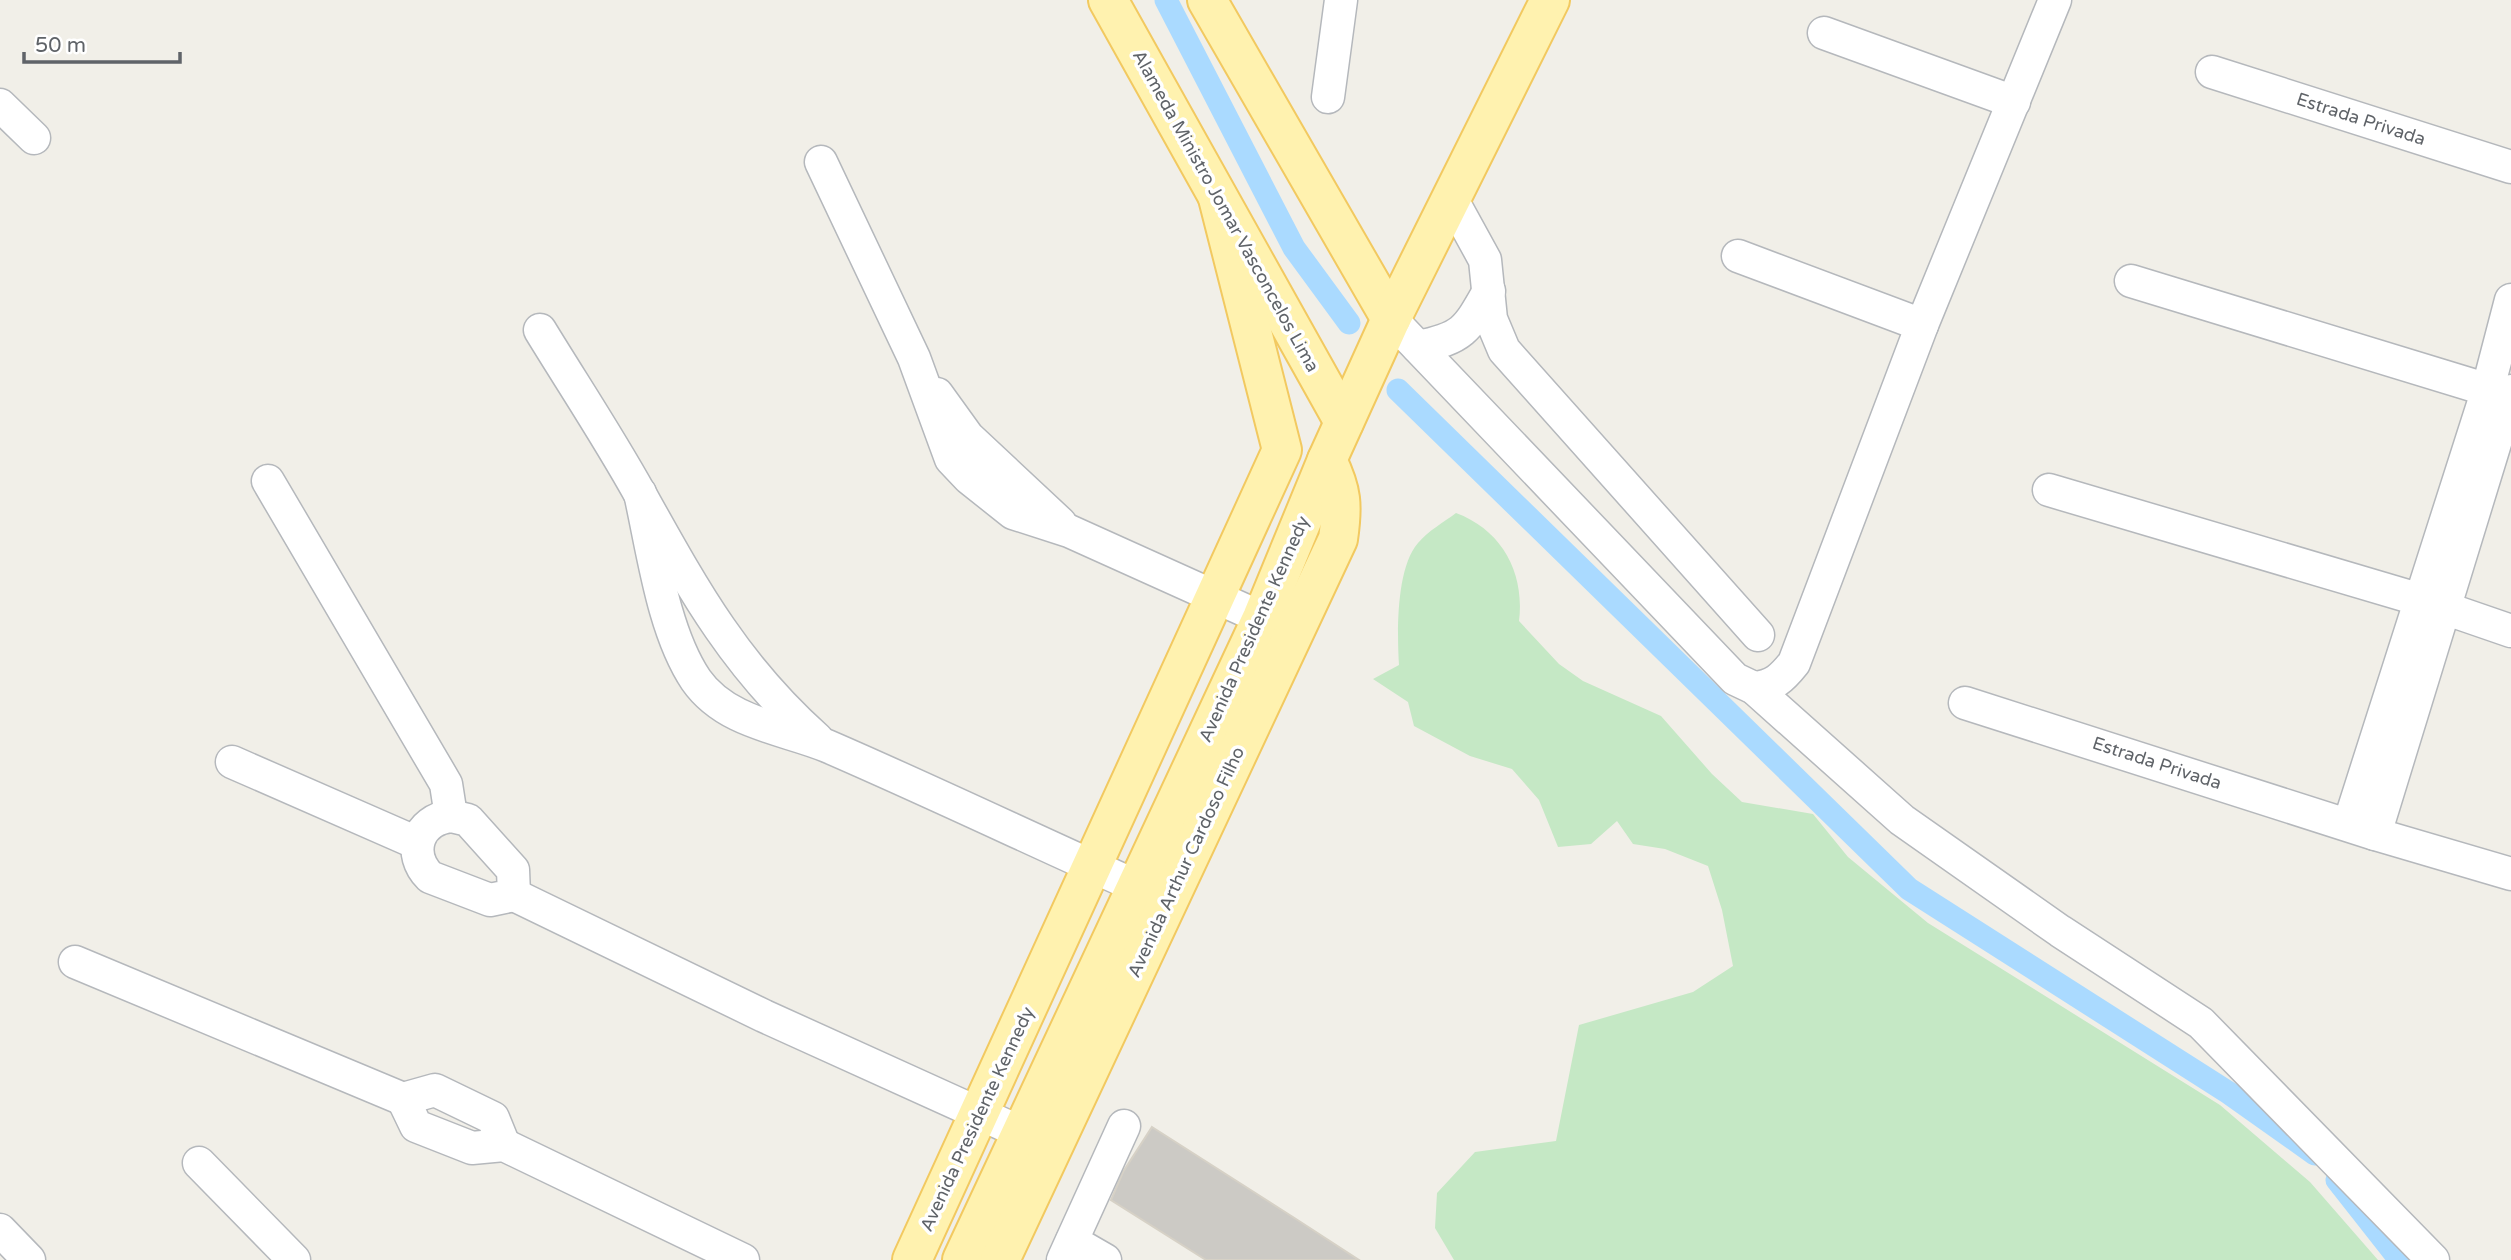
<svg xmlns="http://www.w3.org/2000/svg" width="2511" height="1260" viewBox="0 0 2511 1260" font-family="'Varela Round',sans-serif">
	<style>
		.green { fill: #c5e8c5 }
		.lines { fill: none; stroke-linecap: round; stroke-linejoin: round }
		.canal { stroke: #aadaff; stroke-width: 23 }
		.building { fill: #cccac5; stroke: #d6d1c6; stroke-width: 2 }
		.minor-casing { stroke: #b5b8bc; stroke-width: 35 }
		.major-casing { stroke: #f2c960; stroke-width: 42 }
		.minor { stroke: #fff; stroke-width: 32 }
		.major { stroke: #fff2af; stroke-width: 38 }
		.labels { text-anchor: middle; stroke-width: 7; stroke-linejoin: round; paint-order: stroke }
		.street-label { font-size: 18px; fill: #5f6368; stroke: #fff }
	</style>
	<rect width="100%" height="100%" fill="#f1efe8"/>
	<path class="green" d="M1456,513C1502,530 1525,573 1519,621L1559,664L1583,681L1661,716L1712,774L1742,802L1813,814L1848,857L1928,923L2220,1105L2310,1182L2378,1260H1454L1435,1228L1437,1193L1475,1152L1556,1141L1579,1025L1693,992L1733,966L1722,910L1708,866L1665,849L1633,844L1617,821L1591,844L1558,847L1539,800L1512,769L1470,756L1414,726L1408,702L1373,679L1399,665C1397,633 1396,568 1418,543C1428,531 1444,522 1456,513Z"/>
	<g class="lines">
		<g class="canal">
			<polyline points="1166,0 1294,248 1349,323"/>
			<polyline points="1398,390 1909,889 2229,1093 2315,1154"/>
			<polyline points="2337,1180 2400,1260"/>
		</g>
	</g>
	<polygon class="building" points="1152,1127 1296,1219 1359,1260 1206,1260 1111,1200 1123,1172"/>
	<g class="lines">
		<g class="minor-casing">
			<g id="minor">
				<polyline points="1824,33 2014,102"/>
				<polyline points="2212,72 2511,167"/>
				<polyline points="1328,97 1341,0"/>
				<polyline points="0,105 34,138"/>
				<polyline points="821,162 914,358 951,459 969,478 1013,513 1069,531 1262,618"/>
				<polyline points="1451,198 1485,260 1491,319 1504,350 1758,635"/>
				<polyline points="1738,256 1922,325"/>
				<polyline points="2131,281 2508,396"/>
				<polyline points="1391,319 1735,679 1754,688 1902,820 2060,931 2201,1023 2433,1260"/>
				<path d="M540,330C573,384 609,438 640,494C693,589 734,665 817,739"/>
				<path d="M1418,347C1463,338 1467,330 1489,291"/>
				<polyline points="937,394 968,437 1060,523"/>
				<polyline points="268,481 446,784 451,816"/>
				<polyline points="2049,490 2421,600 2511,631"/>
				<path d="M640,493C653,551 663,631 696,680C726,723 783,728 827,746C931,791 1033,840 1136,886"/>
				<path d="M1754,688C1774,686 1782,678 1794,663L1922,325L2055,0"/>
				<polyline points="1965,703 2375,834 2511,874"/>
				<polyline points="232,762 417,843"/>
				<path d="M451,816L468,820L513,870L514,895L490,900L430,877C407,854 417,820 451,816Z"/>
				<polyline points="2349,824 2487,392 2511,300"/>
				<polyline points="2375,834 2511,391"/>
				<polyline points="514,895 764,1016 1020,1132"/>
				<polyline points="75,962 403,1099 435,1090 493,1118 504,1145"/>
				<polyline points="403,1099 416,1126 472,1148 504,1145 743,1260"/>
				<polyline points="199,1163 294,1260"/>
				<polyline points="0,1230 29,1260"/>
				<polyline points="1072,1241 1105,1260"/>
				<polyline points="1063,1260 1124,1126"/>
			</g>
		</g>
		<g class="major-casing">
			<g id="major">
				<polyline points="1108,0 1344,422"/>
				<polyline points="1207,0 1391,319"/>
				<polyline points="912,1260 1282,450 1218,198"/>
				<polyline points="962,1260 1262,618 1327,460 1391,319 1550,0"/>
				<path d="M1000,1260L1338,539C1343,505 1342,491 1327,460"/>
			</g>
		</g>
		<use href="#minor" class="minor"/>
		<use href="#major" class="major"/>
	</g>
	<g class="labels">
		<g class="street-label">
			<text transform="translate(2361 119) rotate(18)" y="6">Estrada Privada</text>
			<text transform="translate(1226 211) rotate(61)" y="6">Alameda Ministro Jomar Vasconcelos Lima</text>
			<text transform="translate(1254 629) rotate(-66)" y="6">Avenida Presidente Kennedy</text>
			<text transform="translate(2157 763) rotate(18)" y="6">Estrada Privada</text>
			<text transform="translate(1186 862) rotate(-65)" y="6">Avenida Arthur Cardoso Filho</text>
			<text transform="translate(977 1119) rotate(-65)" y="6">Avenida Presidente Kennedy</text>
		</g>
	</g>
	<path d="M24 52v10h156v-10" fill="none" stroke="#5f6368" stroke-width="3.5"/>
	<text x="35" y="52" font-size="21" fill="#5f6368" stroke="#ffffff" stroke-width="5" paint-order="stroke">50 m</text>
</svg>
